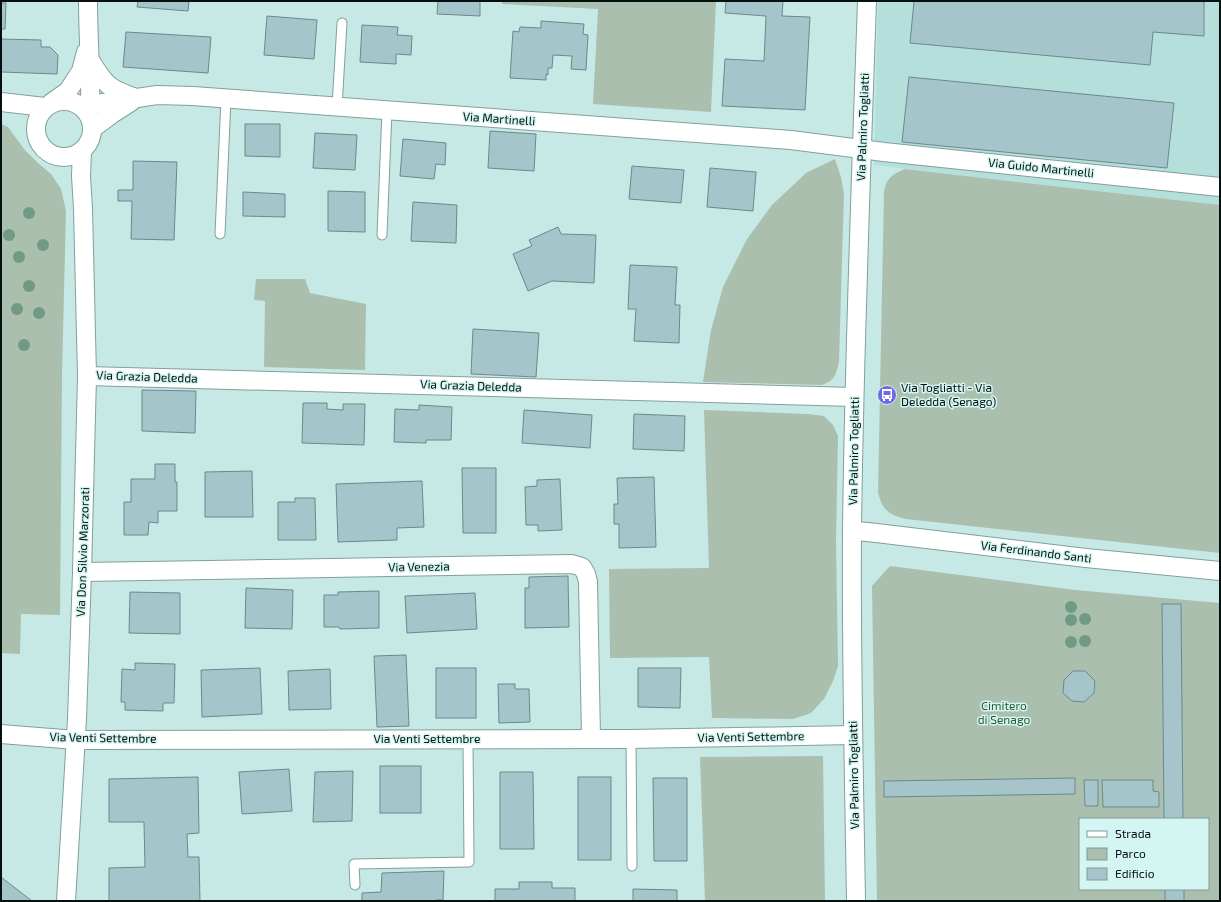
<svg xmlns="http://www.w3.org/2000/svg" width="1221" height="902" viewBox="0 0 1221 902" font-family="'Exo 2',sans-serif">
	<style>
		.built { fill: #b4dfda }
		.green { fill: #aabfae; fill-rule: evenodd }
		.building { fill: #a5c5ca; stroke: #6a898d }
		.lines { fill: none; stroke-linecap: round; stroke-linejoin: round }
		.service-casing { stroke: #81a09d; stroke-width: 11 }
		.minor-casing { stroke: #81a09d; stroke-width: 20 }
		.service { stroke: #fff; stroke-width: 9 }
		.minor { stroke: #fff; stroke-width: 18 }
		.tree { fill: #719a85 }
		.labels { text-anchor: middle; stroke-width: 3; stroke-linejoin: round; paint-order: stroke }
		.street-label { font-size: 12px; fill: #05100f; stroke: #d4f6f2 }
		.poi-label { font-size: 12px; fill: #05100f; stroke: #d4f6f2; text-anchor: start }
		.park-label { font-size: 12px; fill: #2a5936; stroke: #d4f6f2 }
	</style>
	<rect width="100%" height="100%" fill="#c7e9e5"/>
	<polygon class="built" points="878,1 1220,1 1220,205 874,165"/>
	<g class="green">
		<polygon points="502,1 716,1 711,112 593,104 598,9 502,4"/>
		<polygon points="1,124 8,127 24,149 38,163 51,174 61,189 66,211 62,375 60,615 21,614 20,654 1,653"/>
		<path d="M835,159L841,177L844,194L839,362C836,375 835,380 822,385L703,382L711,330L723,287L747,239L772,205L806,173Z"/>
		<path d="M905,169L1220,205V553L906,519C889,515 882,510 878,492L884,191C887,177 893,174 905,169Z"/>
		<polygon points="256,279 305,279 310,293 366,304 365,370 264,367 265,301 254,300"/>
		<polygon points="704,410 808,414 824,416 833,425 838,436 836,542 838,666 833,681 824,699 811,713 793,719 712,718 709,657 610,658 609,569 709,568"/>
		<path d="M890,566L1075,590L1220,603V901H877L872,586ZM1080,819H1208V889H1080Z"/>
		<polygon points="823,756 825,901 705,901 700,757"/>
	</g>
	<g class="building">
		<polygon points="138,1 189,1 188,11 137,7"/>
		<polygon points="438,1 480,1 480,16 437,14"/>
		<polygon points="726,1 783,1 782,16 810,17 805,110 722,106 725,59 764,61 766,16 725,13"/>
		<polygon points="914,1 1204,1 1204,36 1153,32 1150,65 910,43"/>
		<polygon points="1,3 6,3 5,29 1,29"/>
		<polygon points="267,16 317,20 314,59 264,55"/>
		<polygon points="541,21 584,24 583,34 588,35 586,70 571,69 572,56 553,55 552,68 548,68 548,75 546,74 546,80 510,78 513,31 519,32 520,27 541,28"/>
		<polygon points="362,25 398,27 397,35 412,36 411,55 396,54 396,64 360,62"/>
		<polygon points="126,32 211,37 208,73 123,67"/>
		<polygon points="1,39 41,40 41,47 50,47 58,55 57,74 1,72"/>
		<polygon points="909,77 1174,103 1167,168 902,142"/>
		<polygon points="245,124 280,124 280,157 245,156"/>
		<polygon points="490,131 536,134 534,171 488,168"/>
		<polygon points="315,133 357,135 355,170 313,168"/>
		<polygon points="403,139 446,143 445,165 436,164 434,179 400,176"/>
		<polygon points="133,161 177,162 174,240 131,239 132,201 118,201 118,190 133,190"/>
		<polygon points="632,166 684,170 681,203 629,199"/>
		<polygon points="710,168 756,172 753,211 707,207"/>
		<polygon points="328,191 365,192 365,232 328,231"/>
		<polygon points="243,192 285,194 285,217 243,216"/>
		<polygon points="413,202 457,205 456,243 411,241"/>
		<polygon points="558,227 561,234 596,235 594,283 552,281 528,291 513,254 532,246 529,240"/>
		<polygon points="630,265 677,267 675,305 680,305 679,343 634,341 636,309 628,309"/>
		<polygon points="473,329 539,333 536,377 471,374"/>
		<polygon points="142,390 196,391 195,433 142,431"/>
		<polygon points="303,403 327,403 327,409 343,410 343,404 365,404 364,445 302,443"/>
		<polygon points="419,405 452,407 451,440 426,440 426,443 394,442 395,409 419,410"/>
		<polygon points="524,410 592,415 590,448 522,443"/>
		<polygon points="634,414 685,416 684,451 633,449"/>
		<polygon points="155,464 175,464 175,482 177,482 177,511 158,511 158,523 149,522 148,535 124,535 124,502 131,502 131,479 155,479"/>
		<polygon points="462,468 496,468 496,533 463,533"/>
		<polygon points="252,471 253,517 205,517 205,472"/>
		<polygon points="654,477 656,547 619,548 619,524 614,524 614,504 618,504 617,478"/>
		<polygon points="560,479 562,530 538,531 538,525 526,525 525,487 537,486 537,480"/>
		<polygon points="422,481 424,527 397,528 397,540 338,542 336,484"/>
		<polygon points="295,498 315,498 316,540 278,540 278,502 295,502"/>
		<polygon points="568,576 569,627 525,628 525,588 529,588 529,577"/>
		<polygon points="246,588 293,590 292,629 245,628"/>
		<polygon points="379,591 379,628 340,629 339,627 324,627 324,595 338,595 338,592"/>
		<polygon points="130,592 180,593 180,634 129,633"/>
		<polygon points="475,593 477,629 407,633 405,596"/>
		<polygon points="1162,604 1181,604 1183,819 1164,819"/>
		<polygon points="406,655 409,726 377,727 374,656"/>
		<polygon points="135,663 175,664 174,703 163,703 163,711 125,710 125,702 121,702 122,669 135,670"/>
		<polygon points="260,668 262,714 202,717 201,670"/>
		<rect x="436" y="668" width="40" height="50"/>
		<polygon points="638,668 681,668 680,708 638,707"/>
		<polygon points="330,669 331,709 289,710 288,671"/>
		<polygon points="1073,671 1085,671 1095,681 1094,693 1084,702 1072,701 1063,693 1064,680"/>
		<polygon points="498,684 515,684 515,689 529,689 530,722 499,723"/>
		<rect x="380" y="766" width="41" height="47"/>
		<polygon points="289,769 292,811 242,814 239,772"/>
		<polygon points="353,771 352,821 313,822 315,772"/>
		<polygon points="500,772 533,772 534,849 500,849"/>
		<polygon points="198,777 199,833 187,834 188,857 199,857 200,901 109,901 109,868 145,867 144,822 109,822 109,779"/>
		<rect x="578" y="777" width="33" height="83"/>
		<polygon points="653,778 687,778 687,861 654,861"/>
		<polygon points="1075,778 1075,794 884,797 884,781"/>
		<polygon points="1084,780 1098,780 1098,806 1085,806"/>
		<polygon points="1102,780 1153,780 1153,791 1159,792 1159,807 1103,807"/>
		<polygon points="444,871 443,900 436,900 437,901 362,901 362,893 381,892 382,873"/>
		<polygon points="1,877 32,901 1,901"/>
		<polygon points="519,882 552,882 552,888 575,888 575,901 495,901 495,889 519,889"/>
		<polygon points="633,889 677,890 677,901 633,901"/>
		<rect x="1165" y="889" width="19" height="12"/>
	</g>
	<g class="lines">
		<g class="service-casing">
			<g id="service">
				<polyline points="337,107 342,23"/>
				<polyline points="220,234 226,99"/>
				<polyline points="382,235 387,111"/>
				<polyline points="631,739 632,866"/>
				<polyline points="355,885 354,864 469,862 468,739"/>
			</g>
		</g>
		<g class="minor-casing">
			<g id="minor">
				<path d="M90,60C105,85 109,89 136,98"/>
				<circle cx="64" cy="129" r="28"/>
				<polyline points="1,102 45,107"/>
				<polyline points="51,103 68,91 81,71 86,52"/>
				<polyline points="90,105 157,95 193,96 791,140 884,152 1220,187"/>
				<path d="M83,108L90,105C91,70 88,36 88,1"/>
				<polyline points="92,129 112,114 131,102"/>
				<polyline points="87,376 854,397"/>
				<polyline points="852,531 868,532 1086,558 1220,571"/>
				<polyline points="82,572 572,564 582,567 586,574 588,582 591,738"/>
				<polyline points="1,734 76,740 631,739 853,735"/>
				<polyline points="66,901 77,719 82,572 87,376 83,209 81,176 82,151"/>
				<path d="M856,901C854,777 851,654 852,530C854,354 861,177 867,1"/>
			</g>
		</g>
		<use href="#service" class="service"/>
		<use href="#minor" class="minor"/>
	</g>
	<g class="tree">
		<circle cx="29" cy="213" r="6"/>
		<circle cx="9" cy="235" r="6"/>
		<circle cx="43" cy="245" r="6"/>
		<circle cx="19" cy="257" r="6"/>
		<circle cx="29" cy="286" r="6"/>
		<circle cx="17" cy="309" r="6"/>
		<circle cx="39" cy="313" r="6"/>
		<circle cx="24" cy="345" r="6"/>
		<circle cx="1071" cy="607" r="6"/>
		<circle cx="1085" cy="619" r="6"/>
		<circle cx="1071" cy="620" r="6"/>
		<circle cx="1085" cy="641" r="6"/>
		<circle cx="1071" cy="642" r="6"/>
	</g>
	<defs>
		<g id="bus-disc" transform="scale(1)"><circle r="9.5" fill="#7268e3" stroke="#d4f6f2"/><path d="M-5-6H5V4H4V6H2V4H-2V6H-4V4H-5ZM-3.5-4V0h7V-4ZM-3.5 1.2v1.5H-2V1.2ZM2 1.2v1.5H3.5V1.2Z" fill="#fff"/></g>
	</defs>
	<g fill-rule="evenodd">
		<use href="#bus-disc" x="887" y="395"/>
	</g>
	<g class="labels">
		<g class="street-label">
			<text transform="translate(499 119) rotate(4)" y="4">Via Martinelli</text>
			<text transform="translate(863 127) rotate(-88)" y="4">Via Palmiro Togliatti</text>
			<text transform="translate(1041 168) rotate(6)" y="4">Via Guido Martinelli</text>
			<text transform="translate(147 377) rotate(2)" y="4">Via Grazia Deledda</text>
			<text transform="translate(471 386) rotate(2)" y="4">Via Grazia Deledda</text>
			<text transform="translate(854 451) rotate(-89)" y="4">Via Palmiro Togliatti</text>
			<text transform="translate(83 552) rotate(-88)" y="4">Via Don Silvio Marzorati</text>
			<text transform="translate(1036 552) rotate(7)" y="4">Via Ferdinando Santi</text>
			<text transform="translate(419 567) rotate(-1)" y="4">Via Venezia</text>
			<text transform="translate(751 737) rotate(-1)" y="4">Via Venti Settembre</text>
			<text transform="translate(103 738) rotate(1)" y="4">Via Venti Settembre</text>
			<text x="427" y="743">Via Venti Settembre</text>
			<text transform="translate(854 775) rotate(-91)" y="4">Via Palmiro Togliatti</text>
		</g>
		<g class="poi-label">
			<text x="901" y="392">Via Togliatti - Via<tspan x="901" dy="14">Deledda (Senago)</tspan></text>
		</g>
		<g class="park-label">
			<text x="1004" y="710">Cimitero<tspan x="1004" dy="14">di Senago</tspan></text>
		</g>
	</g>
	<rect width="1221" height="902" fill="none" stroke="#05100f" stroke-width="4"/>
	<rect x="1079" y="818" width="130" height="72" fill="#d4f6f2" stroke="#819a97"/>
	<rect x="1087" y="831" width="20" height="6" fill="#ffffff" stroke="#819a97"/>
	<text x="1115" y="838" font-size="12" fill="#05100f">Strada</text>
	<rect x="1087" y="848" width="20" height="12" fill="#aabfae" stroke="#819a97"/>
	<text x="1115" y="858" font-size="12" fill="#05100f">Parco</text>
	<rect x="1087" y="868" width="20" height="12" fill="#a5c5ca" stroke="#819a97"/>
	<text x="1115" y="878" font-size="12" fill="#05100f">Edificio</text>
</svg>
